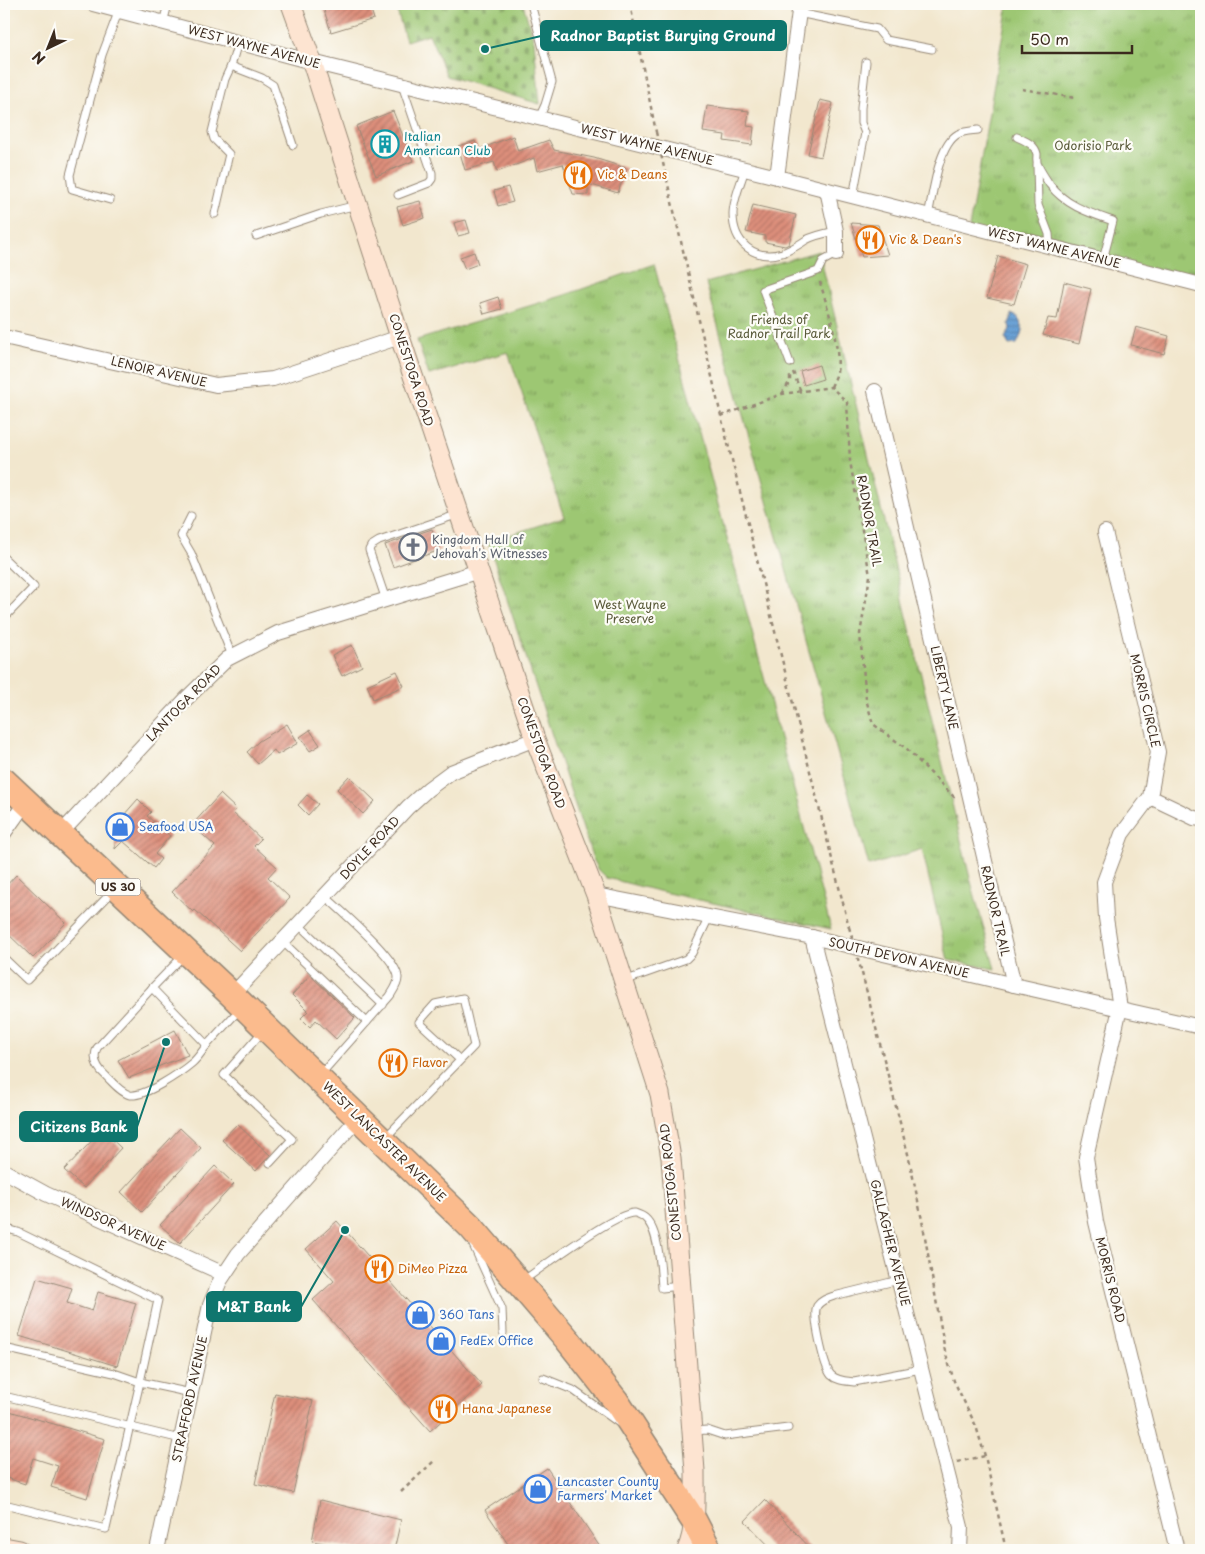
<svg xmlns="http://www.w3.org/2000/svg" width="1205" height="1554" viewBox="0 0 1205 1554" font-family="'Playpen Sans',sans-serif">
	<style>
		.cemetery { fill: url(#cemetery-stones); stroke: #6c7848 }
		.park { fill: url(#park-tufts); stroke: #6c7848 }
		.water { fill: url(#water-rules); stroke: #506479 }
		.building { fill: url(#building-hatch) }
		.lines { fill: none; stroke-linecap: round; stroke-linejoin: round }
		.lane-casing { stroke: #968876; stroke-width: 9 }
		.street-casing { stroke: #968876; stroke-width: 16 }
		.secondary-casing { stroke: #968876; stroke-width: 21 }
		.highway-casing { stroke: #968876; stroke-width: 28 }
		.path { stroke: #968876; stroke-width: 2.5; stroke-dasharray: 4 4; stroke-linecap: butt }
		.lane { stroke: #fff; stroke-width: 7 }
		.street { stroke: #fff; stroke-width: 14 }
		.secondary { stroke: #fde4d1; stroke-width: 19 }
		.highway { stroke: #fbbb8d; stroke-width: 25 }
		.path-bridge { stroke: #968876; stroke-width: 2.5; stroke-dasharray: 4 4; stroke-linecap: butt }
		.labels { text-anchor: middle; stroke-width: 4.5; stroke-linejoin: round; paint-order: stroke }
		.shield { fill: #fdfcf7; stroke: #75695f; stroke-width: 1 }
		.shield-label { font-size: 11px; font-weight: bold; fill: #3b2a1e }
		.street-label { font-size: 12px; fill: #3b2a1e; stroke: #fdfcf7 }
		.culture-label { font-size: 12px; fill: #0d838f; stroke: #fdfcf7; text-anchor: start }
		.park-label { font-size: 12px; fill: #585938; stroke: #fdfcf7 }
		.food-label { font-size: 12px; fill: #c56008; stroke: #fdfcf7; text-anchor: start }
		.worship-label { font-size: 12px; fill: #5b616d; stroke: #fdfcf7; text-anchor: start }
		.shop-label { font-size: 12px; fill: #366cbe; stroke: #fdfcf7; text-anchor: start }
		.leader { fill: none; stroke: #0f766e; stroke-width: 2 }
		.callout-dot { fill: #0f766e; stroke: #fdfcf7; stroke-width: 2 }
		.callout { fill: #0f766e; stroke: #0f766e; stroke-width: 2 }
		.callout-label { font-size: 14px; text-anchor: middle; font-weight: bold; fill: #fff }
	</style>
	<defs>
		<pattern id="cemetery-stones" width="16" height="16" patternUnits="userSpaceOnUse" patternTransform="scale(1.25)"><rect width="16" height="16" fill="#9dc773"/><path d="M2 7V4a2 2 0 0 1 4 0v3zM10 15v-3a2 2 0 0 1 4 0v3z" fill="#81a25e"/></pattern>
		<pattern id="park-tufts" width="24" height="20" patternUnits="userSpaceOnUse" patternTransform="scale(1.25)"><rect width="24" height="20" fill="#9dc773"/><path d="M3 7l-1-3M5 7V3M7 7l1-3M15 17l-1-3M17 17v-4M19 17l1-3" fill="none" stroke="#81a25e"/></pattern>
		<pattern id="water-rules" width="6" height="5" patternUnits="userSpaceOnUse" patternTransform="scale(1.25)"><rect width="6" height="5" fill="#659ed4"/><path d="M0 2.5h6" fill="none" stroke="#5481ab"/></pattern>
		<pattern id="building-hatch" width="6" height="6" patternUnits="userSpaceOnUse" patternTransform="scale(1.25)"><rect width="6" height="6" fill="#dd8f7c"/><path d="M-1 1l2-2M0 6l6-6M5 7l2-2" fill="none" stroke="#b47565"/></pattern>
	</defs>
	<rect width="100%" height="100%" fill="#fdfcf7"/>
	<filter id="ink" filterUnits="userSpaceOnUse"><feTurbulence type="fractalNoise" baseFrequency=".02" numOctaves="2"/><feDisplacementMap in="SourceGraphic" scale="10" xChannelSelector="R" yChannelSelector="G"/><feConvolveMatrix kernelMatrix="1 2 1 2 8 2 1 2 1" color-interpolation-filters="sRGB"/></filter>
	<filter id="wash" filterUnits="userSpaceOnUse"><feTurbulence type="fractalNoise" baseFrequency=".0096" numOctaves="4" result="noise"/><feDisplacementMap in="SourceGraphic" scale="20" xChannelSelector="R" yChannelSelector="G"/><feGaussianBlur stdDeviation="1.12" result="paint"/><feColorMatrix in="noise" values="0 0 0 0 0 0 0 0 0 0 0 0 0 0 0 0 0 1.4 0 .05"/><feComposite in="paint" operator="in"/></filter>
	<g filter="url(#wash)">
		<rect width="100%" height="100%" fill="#f2e7ce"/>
		<polygon class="cemetery" points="395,4 523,4 534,41 540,104 447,76 429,34 406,41"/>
		<g class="park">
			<polygon points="1008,4 1201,4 1201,285 969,228"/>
			<polygon points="819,251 970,878 995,969 948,960 922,849 869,866 706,283"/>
			<polygon points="654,264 831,929 654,890 607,878 599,870 593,859 488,542 564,517 508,352 429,375 417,340 562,296"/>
		</g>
		<polygon class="water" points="1011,314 1018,317 1023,330 1017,344 1009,345 1005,338 1010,329 1009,323 1011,319"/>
		<g id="blocks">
			<g class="building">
				<polygon points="322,4 369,4 374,19 331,32"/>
				<polygon points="820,100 833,103 821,157 808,154"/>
				<polygon points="707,106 749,111 747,126 754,127 752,145 724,141 725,135 703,132"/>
				<polygon points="393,111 413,161 376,176 356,126"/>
				<polygon points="513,136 518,151 549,140 554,150 594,158 626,168 618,193 588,184 588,195 573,194 563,164 537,171 534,158 497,172 494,162 465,170 458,146 475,141 478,150"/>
				<polygon points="508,187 513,202 498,206 494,191"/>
				<polygon points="420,201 425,218 403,225 397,207"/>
				<polygon points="753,205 796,215 789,244 785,246 765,242 765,236 746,232"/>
				<polygon points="466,220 470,233 458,236 454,223"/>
				<polygon points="851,223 878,225 888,255 862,257"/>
				<polygon points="474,252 478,264 465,269 460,257"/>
				<polygon points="998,256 1026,264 1014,304 987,298"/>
				<polygon points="1064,282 1091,289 1079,344 1043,335 1048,318 1057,319"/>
				<polygon points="498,297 502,309 484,314 480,303"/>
				<polygon points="1136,327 1169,336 1164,354 1131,345"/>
				<polygon points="819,365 823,379 804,385 800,371"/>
				<polygon points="432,529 440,550 393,567 385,545"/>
				<polygon points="352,645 362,666 342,676 332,655"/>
				<polygon points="397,671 404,686 373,699 367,685"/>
				<polygon points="287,724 298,743 277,755 274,750 258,764 247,752 259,741"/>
				<polygon points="310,730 320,745 310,751 300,737"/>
				<polygon points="349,776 375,801 363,814 337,789"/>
				<polygon points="220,794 236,809 233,813 261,839 254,846 277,867 268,877 290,898 240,951 195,910 193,912 172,892 215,846 192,825"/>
				<polygon points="307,795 318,804 308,815 298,805"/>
				<polygon points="138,799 151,812 147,816 170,836 155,854 161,859 154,868 123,841 115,849 116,824"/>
				<polygon points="16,875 66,923 33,958 4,930 4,888"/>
				<polygon points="310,975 355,1018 336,1039 316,1020 310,1027 301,1018 308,1011 292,995"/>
				<polygon points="175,1030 188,1055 129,1078 118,1060"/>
				<polygon points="237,1124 270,1155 256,1171 222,1140"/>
				<polygon points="180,1128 201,1148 142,1212 121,1192"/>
				<polygon points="102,1130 121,1148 84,1188 64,1170"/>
				<polygon points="215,1166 234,1184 180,1243 160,1225"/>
				<polygon points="337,1221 482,1385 430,1431 313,1300 334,1281 306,1249"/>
				<polygon points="37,1278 72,1288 67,1303 92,1311 98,1292 136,1303 117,1366 19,1336"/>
				<polygon points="275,1393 313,1401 293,1493 255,1484"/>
				<polygon points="6,1410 105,1439 87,1498 51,1487 58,1466 33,1458 25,1484 4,1477 4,1418"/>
				<polygon points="547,1468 602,1550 512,1550 485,1510"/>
				<polygon points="320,1500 401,1520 394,1550 361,1550 312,1541"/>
				<polygon points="765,1500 812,1550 773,1550 745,1521"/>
			</g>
		</g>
	</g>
	<g filter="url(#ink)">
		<use href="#blocks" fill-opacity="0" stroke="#968876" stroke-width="1"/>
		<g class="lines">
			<g class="lane-casing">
				<g id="lane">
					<polyline points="531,4 552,82 545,105 539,118"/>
					<polyline points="798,13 877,29 886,40 932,49"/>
					<polyline points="163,23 168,4"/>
					<polyline points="231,66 262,78 273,85 293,145"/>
					<path d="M1017,137C1025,141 1035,144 1037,154C1037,158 1036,162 1038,165C1041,172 1046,179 1050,185C1066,206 1090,213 1113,221L1103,260"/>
					<polyline points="1037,165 1038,205 1049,234 1050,247"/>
					<path d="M745,169C741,183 733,200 733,214C733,243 754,261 782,253C791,250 798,245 806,240C815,235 826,233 836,231"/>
					<polyline points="398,195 429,183 432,179 432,173 402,85"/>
					<polyline points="853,197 865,133 861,123 861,108 866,62"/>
					<polyline points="110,200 72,189 70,175 102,55 119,10"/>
					<polyline points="215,214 229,154 214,139 212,132 225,79 231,66 238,42"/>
					<path d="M928,216C933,194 938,145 958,134C964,131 971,131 978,130"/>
					<polyline points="256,236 321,214 357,205"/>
					<polyline points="790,363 763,290 818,271 823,261 836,254"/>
					<polyline points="191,516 181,536 191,553 232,656"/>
					<polyline points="4,558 34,587 4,618"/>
					<polyline points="386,600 369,550 371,546 379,541 459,514"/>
					<polyline points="298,924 383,1005"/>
					<polyline points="282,941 367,1022"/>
					<polyline points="183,956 152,988 207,1045 240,1009"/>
					<polyline points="4,958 27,980 114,890"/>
					<polyline points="624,981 686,959 692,953 709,917"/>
					<path d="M152,988L97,1048C92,1059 97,1068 106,1076C112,1082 121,1093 130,1095C145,1097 180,1073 192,1063C198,1058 202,1051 207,1045"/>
					<polyline points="264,1030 224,1075 292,1139 270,1163"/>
					<path d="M321,1074L390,996C393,991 398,985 398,978C399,960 340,910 325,896"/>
					<polyline points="386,1137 474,1046 463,998 435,1004 419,1022 460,1060"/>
					<polyline points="4,1228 18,1232 158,1300 140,1382 191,1393"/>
					<polyline points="473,1245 502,1309 503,1333"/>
					<path d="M524,1280C541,1268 617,1211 635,1213C638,1214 643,1216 645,1218C659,1230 661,1270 662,1288L680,1286"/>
					<path d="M899,1280L834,1296C828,1298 821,1300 817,1306C812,1315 824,1367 831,1375C837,1381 846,1381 854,1382L921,1369"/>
					<polyline points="4,1348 114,1373 140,1382 106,1529 4,1504"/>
					<polyline points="543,1378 573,1390 619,1423"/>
					<polyline points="4,1396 181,1439"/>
					<polyline points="693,1431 707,1430 725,1436 788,1428"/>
				</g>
			</g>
			<g class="street-casing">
				<g id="street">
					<polyline points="93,4 312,62 777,177 1201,285"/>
					<polyline points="777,177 800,4"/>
					<polyline points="827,190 836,231 836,254"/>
					<polyline points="4,337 216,385 273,379 400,337"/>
					<polyline points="875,391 1014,985"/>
					<polyline points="1105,532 1158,752 1150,797 1122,834 1104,882 1106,918 1120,1008 1086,1157 1096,1222 1177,1550"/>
					<polyline points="1150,797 1194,818 1201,819"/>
					<polyline points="4,833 26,802"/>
					<polyline points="61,833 188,697 227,659 278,633 479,571"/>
					<polyline points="596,895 812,937 1014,985 1201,1027"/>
					<polyline points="812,937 961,1527 960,1550"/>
					<polyline points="232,995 408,807 428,789 451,772 535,739"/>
					<polyline points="4,1171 46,1194 224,1274"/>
					<polyline points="157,1550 210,1305 220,1281 238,1254 358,1118"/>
				</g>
			</g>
			<g class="secondary-casing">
				<g id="secondary">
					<path d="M291,4L312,62L400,337L535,739L596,895L660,1094L671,1158L695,1471C695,1498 697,1526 687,1550"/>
					<polyline points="4,1547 20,1550"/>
				</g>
			</g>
			<g class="highway-casing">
				<polyline id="highway" points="4,781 232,995 471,1227 567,1339 616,1401 694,1521 709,1550"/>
			</g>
			<g class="path">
				<polyline points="630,4 656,132"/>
				<polyline points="1022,89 1075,98"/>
				<polyline points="663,163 721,416 849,927"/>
				<path d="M820,282C827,306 841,348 837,372C836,377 833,382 831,387"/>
				<polyline points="793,372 801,392"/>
				<polyline points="782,394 790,381 790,374"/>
				<polyline points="721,416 782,394 831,387 847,402 850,461 870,576 860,634 866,699 873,724 907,749 955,798"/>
				<polyline points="862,973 909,1158 922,1220 945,1351 954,1381 976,1426 985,1456 1006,1550"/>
				<polyline points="957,1462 985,1456"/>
				<polyline points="401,1492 434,1461"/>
			</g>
			<use href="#lane" class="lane"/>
			<use href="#street" class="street"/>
			<use href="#secondary" class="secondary"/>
			<use href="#highway" class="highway"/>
			<g class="path-bridge">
				<polyline points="656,132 663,163"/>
				<polyline points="849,927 862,973"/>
			</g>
		</g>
	</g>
	<defs>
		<g id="building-ring" transform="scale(1.4375)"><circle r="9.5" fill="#fdfcf7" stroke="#0f9aa8" stroke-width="1.5"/><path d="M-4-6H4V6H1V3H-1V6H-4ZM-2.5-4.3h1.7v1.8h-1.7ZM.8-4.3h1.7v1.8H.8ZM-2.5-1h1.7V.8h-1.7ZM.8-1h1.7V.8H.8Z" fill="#0f9aa8"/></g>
		<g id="restaurant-ring" transform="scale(1.4375)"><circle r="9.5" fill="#fdfcf7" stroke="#e8710a" stroke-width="1.5"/><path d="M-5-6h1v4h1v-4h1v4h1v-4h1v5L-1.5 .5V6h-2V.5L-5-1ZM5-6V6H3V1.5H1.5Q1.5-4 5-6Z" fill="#e8710a"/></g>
		<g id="church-ring" transform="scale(1.4375)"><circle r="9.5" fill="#fdfcf7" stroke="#6b7280" stroke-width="1.5"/><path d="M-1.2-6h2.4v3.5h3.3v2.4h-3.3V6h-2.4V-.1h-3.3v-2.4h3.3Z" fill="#6b7280"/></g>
		<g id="shop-ring" transform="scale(1.4375)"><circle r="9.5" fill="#fdfcf7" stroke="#3f7fe0" stroke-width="1.5"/><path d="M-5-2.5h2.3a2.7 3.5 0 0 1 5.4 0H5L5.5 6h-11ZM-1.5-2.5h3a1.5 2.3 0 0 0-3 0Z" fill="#3f7fe0"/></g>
	</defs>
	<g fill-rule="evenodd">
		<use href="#building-ring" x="385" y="144"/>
		<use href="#restaurant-ring" x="578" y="175"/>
		<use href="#restaurant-ring" x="870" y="240"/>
		<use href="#church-ring" x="413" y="547"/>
		<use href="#shop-ring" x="120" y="827"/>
		<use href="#restaurant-ring" x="393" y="1063"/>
		<use href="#restaurant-ring" x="379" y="1269"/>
		<use href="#shop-ring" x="420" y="1315"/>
		<use href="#shop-ring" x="441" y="1341"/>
		<use href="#restaurant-ring" x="443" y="1409"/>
		<use href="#shop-ring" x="538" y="1489"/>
	</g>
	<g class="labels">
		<rect class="shield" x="95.5" y="878.5" width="45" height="17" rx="4"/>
		<g class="shield-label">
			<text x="118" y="891">US 30</text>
		</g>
		<g class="street-label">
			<text transform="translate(254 47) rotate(15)" y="4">WEST WAYNE AVENUE</text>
			<text transform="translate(647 145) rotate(14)" y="4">WEST WAYNE AVENUE</text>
			<text transform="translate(1054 248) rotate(14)" y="4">WEST WAYNE AVENUE</text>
			<text transform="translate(411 370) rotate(72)" y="4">CONESTOGA ROAD</text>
			<text transform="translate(159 372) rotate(13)" y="4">LENOIR AVENUE</text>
			<text transform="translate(869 521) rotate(80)" y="4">RADNOR TRAIL</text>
			<text transform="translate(944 688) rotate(77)" y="4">LIBERTY LANE</text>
			<text transform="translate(1145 701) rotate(77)" y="4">MORRIS CIRCLE</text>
			<text transform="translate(184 703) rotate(-46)" y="4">LANTOGA ROAD</text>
			<text transform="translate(541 753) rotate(70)" y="4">CONESTOGA ROAD</text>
			<text transform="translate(370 848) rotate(-47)" y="4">DOYLE ROAD</text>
			<text transform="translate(995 911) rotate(77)" y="4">RADNOR TRAIL</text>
			<text transform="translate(899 958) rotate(13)" y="4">SOUTH DEVON AVENUE</text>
			<text transform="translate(384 1142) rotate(44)" y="4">WEST LANCASTER AVENUE</text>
			<text transform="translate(671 1182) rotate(-96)" y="4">CONESTOGA ROAD</text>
			<text transform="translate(113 1224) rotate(24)" y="4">WINDSOR AVENUE</text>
			<text transform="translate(890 1243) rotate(76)" y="4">GALLAGHER AVENUE</text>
			<text transform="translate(1110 1280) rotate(76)" y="4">MORRIS ROAD</text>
			<text transform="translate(190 1399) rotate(-78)" y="4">STRAFFORD AVENUE</text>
		</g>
		<g class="culture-label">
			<text x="404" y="141">Italian<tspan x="404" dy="14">American Club</tspan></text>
		</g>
		<g class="park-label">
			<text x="1093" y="150">Odorisio Park</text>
			<text x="779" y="324">Friends of<tspan x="779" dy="14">Radnor Trail Park</tspan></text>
			<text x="630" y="609">West Wayne<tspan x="630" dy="14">Preserve</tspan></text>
		</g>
		<g class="food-label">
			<text x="597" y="179">Vic &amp; Deans</text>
			<text x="889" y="244">Vic &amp; Dean's</text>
			<text x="412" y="1067">Flavor</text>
			<text x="398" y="1273">DiMeo Pizza</text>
			<text x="462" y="1413">Hana Japanese</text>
		</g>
		<g class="worship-label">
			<text x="432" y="544">Kingdom Hall of<tspan x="432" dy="14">Jehovah's Witnesses</tspan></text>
		</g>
		<g class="shop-label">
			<text x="139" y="831">Seafood USA</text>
			<text x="439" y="1319">360 Tans</text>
			<text x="460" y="1345">FedEx Office</text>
			<text x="557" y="1486">Lancaster County<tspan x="557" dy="14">Farmers' Market</tspan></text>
		</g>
	</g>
	<path class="leader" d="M485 49L541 36M166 1042L137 1127M345 1230L301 1307"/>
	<g class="callout-dot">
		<circle cx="485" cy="49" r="5"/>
		<circle cx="166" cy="1042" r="5"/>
		<circle cx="345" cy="1230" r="5"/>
	</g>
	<g class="callout">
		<rect x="541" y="21" width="245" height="29" rx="5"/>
		<rect x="20" y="1112" width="117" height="29" rx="5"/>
		<rect x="207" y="1292" width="94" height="29" rx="5"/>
	</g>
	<g class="callout-label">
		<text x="663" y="41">Radnor Baptist Burying Ground</text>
		<text x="79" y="1132">Citizens Bank</text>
		<text x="254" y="1312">M&amp;T Bank</text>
	</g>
	<rect width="1205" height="1554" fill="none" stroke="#fdfcf7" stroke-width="20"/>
	<g transform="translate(48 48) rotate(223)" stroke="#fdfcf7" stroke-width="4" paint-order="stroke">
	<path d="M0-4L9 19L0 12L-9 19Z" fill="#3b2a1e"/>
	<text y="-8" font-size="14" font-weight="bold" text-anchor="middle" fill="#3b2a1e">N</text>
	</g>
	<path d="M1022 45v8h110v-8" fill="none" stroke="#3b2a1e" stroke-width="2.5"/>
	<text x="1030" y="45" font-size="15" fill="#3b2a1e" stroke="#fdfcf7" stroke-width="4" paint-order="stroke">50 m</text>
</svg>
